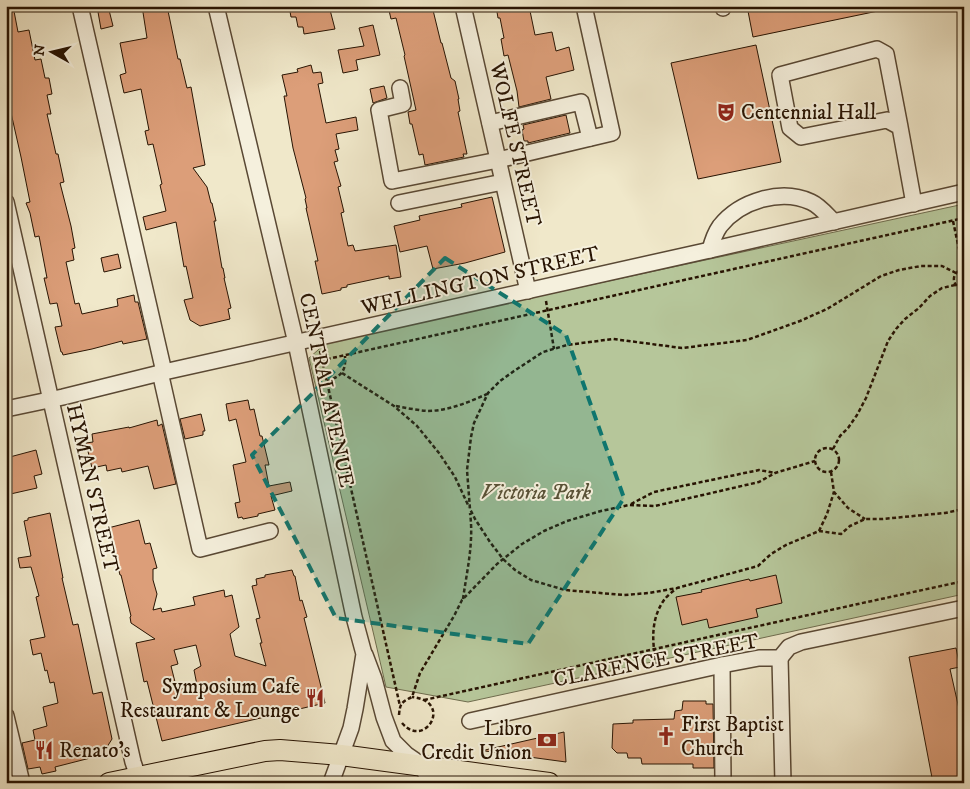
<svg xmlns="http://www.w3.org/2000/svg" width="970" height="789" viewBox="0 0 970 789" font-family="'IM FELL DW Pica',serif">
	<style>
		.green { fill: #b6c69a; stroke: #6e6c4e }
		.building { fill: #dc9e79; stroke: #271302; fill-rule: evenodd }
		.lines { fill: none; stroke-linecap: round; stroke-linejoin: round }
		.minor-casing { stroke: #594834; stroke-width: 18 }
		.major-casing { stroke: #271302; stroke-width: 22 }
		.path { stroke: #271302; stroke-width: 2.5; stroke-dasharray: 4 2.5; stroke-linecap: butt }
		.minor { stroke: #f5f0dd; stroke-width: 15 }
		.major { stroke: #f0e8ca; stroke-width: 20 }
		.marked { fill: #0f766e; fill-opacity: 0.2; stroke: #0f766e; stroke-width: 4; stroke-dasharray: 10 6; stroke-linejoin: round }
		.labels { text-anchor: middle; stroke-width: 4; stroke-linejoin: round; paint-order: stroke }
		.poi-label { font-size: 21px; fill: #271302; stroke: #f5f0dd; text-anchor: start }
		.street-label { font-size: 21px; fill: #271302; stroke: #f5f0dd }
		.park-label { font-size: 21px; font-style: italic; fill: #595237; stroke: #f5f0dd }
	</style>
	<rect width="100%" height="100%" fill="#f0e8ca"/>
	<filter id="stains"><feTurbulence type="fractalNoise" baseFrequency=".004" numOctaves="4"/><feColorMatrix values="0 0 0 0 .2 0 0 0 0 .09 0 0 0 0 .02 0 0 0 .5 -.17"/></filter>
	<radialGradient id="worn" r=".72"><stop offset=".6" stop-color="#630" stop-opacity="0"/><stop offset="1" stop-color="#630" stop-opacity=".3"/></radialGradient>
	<polygon class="green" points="964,204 964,594 468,702 386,687 309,358 327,342"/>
	<g class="building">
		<polygon points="6,6 13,6 18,32 29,30 35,60 41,59 45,78 49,78 52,94 47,95 51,114 47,114 56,154 58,154 64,182 60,183 71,226 75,248 72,249 74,260 66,262 75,304 79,303 82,314 118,306 117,299 134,295 135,302 138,302 147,339 123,344 122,341 92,349 63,355 62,352 61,352 55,327 62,326 57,303 50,304 44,278 47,278 39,236 35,237 30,213 26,203 30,202 21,157 9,104 6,105"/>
		<polygon points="142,6 167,6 178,59 180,59 187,88 191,87 205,165 193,168 207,187 211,203 212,203 216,221 214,221 222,268 223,268 225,278 224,278 231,308 228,309 230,319 200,326 190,320 184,300 193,298 186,266 184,267 176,222 146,230 143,217 166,211 160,185 162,184 153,144 148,145 145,131 149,130 141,89 124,93 120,75 126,73 120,43 147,38"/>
		<polygon points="289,6 329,6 335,29 304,34 303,27 298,27 296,17 291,17"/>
		<polygon points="388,6 432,6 441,43 442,43 451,78 455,81 459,99 458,99 460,111 458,112 467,154 463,154 464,157 425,165 423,154 419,155 412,124 410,124 408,112 416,110 404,56 405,55 396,18 391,19"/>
		<polygon points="496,6 529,6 535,35 552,32 556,51 569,47 574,70 546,77 551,99 519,107 517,91 508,55 504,56 501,39 504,38 500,18 498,18"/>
		<polygon points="747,6 877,6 878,11 753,37"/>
		<polygon points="109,10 113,26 101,29 98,12"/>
		<polygon points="373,25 380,55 356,60 358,70 343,73 338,50 364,46 359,28"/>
		<polygon points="756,45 781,162 698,179 671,63"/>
		<polygon points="311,65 313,73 321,72 323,83 318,84 326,123 356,117 358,130 336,134 339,149 335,150 338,161 334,162 341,186 338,187 344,212 341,213 348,246 353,245 355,251 396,245 401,277 389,279 389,276 347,285 347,287 341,288 341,290 322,294 315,261 318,261 306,208 307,208 305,199 306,198 293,148 284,96 287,96 282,75 298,72 297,69"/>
		<polygon points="384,86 387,98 373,103 370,89"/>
		<polygon points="566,115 570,133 528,143 528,141 524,141 522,130 524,129 523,125"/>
		<polygon points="492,197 505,252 465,263 433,269 427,246 400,252 394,226 420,220 419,216 462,207 461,204"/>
		<polygon points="118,254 121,268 104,272 101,258"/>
		<polygon points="248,400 250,410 254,409 260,436 262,436 269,465 265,465 269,486 290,482 292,491 271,496 275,510 258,514 258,516 243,519 242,517 238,518 235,503 240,502 233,465 246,462 236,419 229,421 226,404"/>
		<polygon points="201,414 205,431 203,431 203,435 185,439 180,419"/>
		<polygon points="157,420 158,426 162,424 176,484 154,489 148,466 122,472 121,468 107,471 106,465 92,468 86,443 93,442 92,434 129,427 129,428"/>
		<polygon points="36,450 42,474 34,476 37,488 6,495 6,458"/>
		<polygon points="50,513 63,578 62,578 73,625 78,624 93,694 102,692 112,739 102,755 55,767 56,771 42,774 40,767 28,769 22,743 35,740 33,730 47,726 43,707 58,703 54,682 50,683 47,670 45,671 41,653 33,655 30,640 45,637 36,597 39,596 31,567 20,568 18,558 31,556 24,521 28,520 28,518"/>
		<path d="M139,520L145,544L150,543L157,568L153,569V580L157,594L153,610L161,608L162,612L195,605L193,597L224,590L225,597L232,595L239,627L230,634L235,656L266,666L260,643H262L256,619L260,618L252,586L257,585L256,579L265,577V575L292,570L294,576H295L300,601L302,600L307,617L304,618L325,703L162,741L147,681L144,682L136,643L155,639L131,623L130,617L131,616L121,575H120L108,528ZM196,645L201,666L194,670L197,685L177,690L171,666L178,664L174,650Z"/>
		<polygon points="776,575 782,603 756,609 758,617 709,628 707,619 682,625 676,597 702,592 701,590 749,579 750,581"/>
		<polygon points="956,648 960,667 950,669 959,709 964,707 964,783 933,783 909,657"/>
		<polygon points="683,701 706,701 706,704 713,704 714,768 693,768 693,764 642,764 641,758 628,758 627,753 617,753 612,748 613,724 633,723 633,720 674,719 675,711 682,710"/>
		<polygon points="564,732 566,762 485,751 485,750"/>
	</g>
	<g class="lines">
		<g class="minor-casing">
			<g id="minor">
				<polyline points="80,6 164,372"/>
				<polyline points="216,6 296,343 354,617 364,654 355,709 351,728 331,783"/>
				<polyline points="463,6 528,291"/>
				<polyline points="723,6 723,8"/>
				<polyline points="400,88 403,104 379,110 392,181 498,160 612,133 584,6"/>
				<polyline points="490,123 581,102 590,138"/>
				<polyline points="900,127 886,54 877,49 780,75 790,128 801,137 887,120 900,127 914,204"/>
				<polyline points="6,202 133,762 140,783"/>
				<polyline points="399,203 503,182"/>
				<path d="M710,250C712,242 715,233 720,226C740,201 781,188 811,202C820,206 827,215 834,222"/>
				<polyline points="160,372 200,549 270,531"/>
				<polyline points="6,409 63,397 164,372 710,250 964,192"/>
				<polyline points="365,655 374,679 384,717 393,741 407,755 423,766 429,783"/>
				<polyline points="780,658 783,783"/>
				<polyline points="722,665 723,783"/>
				<polyline points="6,716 22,783"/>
				<polyline points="470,721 722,665 759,658 780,658 789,647 801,642 964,608"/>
			</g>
		</g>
		<g class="major-casing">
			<polyline id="major" points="109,783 265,751 280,750 341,755 549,783"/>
		</g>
		<g class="path">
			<polyline points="953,221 963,268"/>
			<path d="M964,268C950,273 951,286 964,290"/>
			<polyline points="956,273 942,266 921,266 899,270 881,276 850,295 827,309 800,321 747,340 682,348 613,339 567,345 543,352 514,371 500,381 488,393 474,423 471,437 467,470 470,509 475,519 490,542 503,559 515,570 531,580 565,590 624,595 649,593 677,588 758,566 771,554 786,545 819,531 841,534 850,526 865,519 883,519 945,513 964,509"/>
			<polyline points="546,301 554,349"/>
			<polyline points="320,351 400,706"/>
			<polyline points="314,362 964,218"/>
			<polyline points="342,373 394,406 417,426 439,453 455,477 469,507"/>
			<path d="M327,381C342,376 346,371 345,356"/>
			<path d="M396,406C406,408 417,410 427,411C448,411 469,402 487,394"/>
			<circle cx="827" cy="460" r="12"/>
			<polyline points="833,449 840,436 848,428 857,415 866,398 888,341 896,329 905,319 919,308 930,296 942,288 955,285"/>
			<polyline points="831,472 834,492 848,508 865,519"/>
			<polyline points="631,504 654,492 673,488 759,470 775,473"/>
			<polyline points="819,531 827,514 834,492"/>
			<path d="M463,599C467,570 474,542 470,513"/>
			<path d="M657,666C652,644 650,620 664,600C667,596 672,592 676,589"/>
			<polyline points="424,700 858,604 964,581"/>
			<path d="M399,715C400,704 401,702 412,697L420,673L454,616L462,600L497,564L522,544L544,531L567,521L601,511L629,505L655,506L759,482L775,473L815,461"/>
			<path d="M402,723C425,750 454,701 412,697"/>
		</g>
		<use href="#minor" class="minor"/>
		<use href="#major" class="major"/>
	</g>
	<path class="marked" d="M445,258L566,335L624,498L528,644L336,618L252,455Z"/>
	<defs>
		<g id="theatre-bare" transform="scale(1.5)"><path d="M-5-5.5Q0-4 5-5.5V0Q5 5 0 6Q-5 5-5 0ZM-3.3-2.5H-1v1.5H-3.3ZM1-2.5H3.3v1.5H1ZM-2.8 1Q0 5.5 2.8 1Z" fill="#8f2418" stroke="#f5f0dd" stroke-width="2.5" paint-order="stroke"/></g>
		<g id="restaurant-bare" transform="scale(1.5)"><path d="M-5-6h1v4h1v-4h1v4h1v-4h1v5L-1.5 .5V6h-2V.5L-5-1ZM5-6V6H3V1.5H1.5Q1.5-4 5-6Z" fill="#8f2418" stroke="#f5f0dd" stroke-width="2.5" paint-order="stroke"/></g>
		<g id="church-bare" transform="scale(1.5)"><path d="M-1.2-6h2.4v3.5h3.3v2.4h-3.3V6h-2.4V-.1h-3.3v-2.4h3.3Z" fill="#8f2418" stroke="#f5f0dd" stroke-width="2.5" paint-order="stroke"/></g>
		<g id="bank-bare" transform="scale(1.5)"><path d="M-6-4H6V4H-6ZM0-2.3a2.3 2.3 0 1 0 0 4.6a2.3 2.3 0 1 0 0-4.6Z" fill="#8f2418" stroke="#f5f0dd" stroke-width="2.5" paint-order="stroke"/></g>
	</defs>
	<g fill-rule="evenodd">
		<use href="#theatre-bare" x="726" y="112"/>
		<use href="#restaurant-bare" x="315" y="698"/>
		<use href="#church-bare" x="666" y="736"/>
		<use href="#bank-bare" x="547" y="740"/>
		<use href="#restaurant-bare" x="44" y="750"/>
	</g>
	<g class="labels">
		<g class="poi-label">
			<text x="741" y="119">Centennial Hall</text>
			<text x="300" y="693" text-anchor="end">Symposium Cafe<tspan x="300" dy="24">Restaurant &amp; Lounge</tspan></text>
			<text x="681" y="731">First Baptist<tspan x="681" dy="24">Church</tspan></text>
			<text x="532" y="735" text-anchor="end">Libro<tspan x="532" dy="24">Credit Union</tspan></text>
			<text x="59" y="757">Renato's</text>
		</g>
		<g class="street-label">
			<text transform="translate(516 144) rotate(77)" y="7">WOLFE STREET</text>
			<text transform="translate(480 280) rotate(-13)" y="7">WELLINGTON STREET</text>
			<text transform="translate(327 390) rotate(78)" y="7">CENTRAL AVENUE</text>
			<text transform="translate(93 488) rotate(77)" y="7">HYMAN STREET</text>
			<text transform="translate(656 660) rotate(-11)" y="7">CLARENCE STREET</text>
		</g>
		<g class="park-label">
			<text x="536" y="499">Victoria Park</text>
		</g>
	</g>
	<rect width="970" height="789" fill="none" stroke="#f0e8ca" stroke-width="25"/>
	<rect x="8" y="8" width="955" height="774" fill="none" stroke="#271302" stroke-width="2.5"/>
	<rect x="12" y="12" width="945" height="764" fill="none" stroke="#271302"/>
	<g transform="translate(52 52) rotate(278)" stroke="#f5f0dd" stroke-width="4" paint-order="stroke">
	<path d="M0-4L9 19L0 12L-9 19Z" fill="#271302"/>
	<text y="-8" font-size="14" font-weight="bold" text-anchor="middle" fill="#271302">N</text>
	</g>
	<rect width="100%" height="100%" filter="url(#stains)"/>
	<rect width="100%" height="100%" fill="url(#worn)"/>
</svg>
